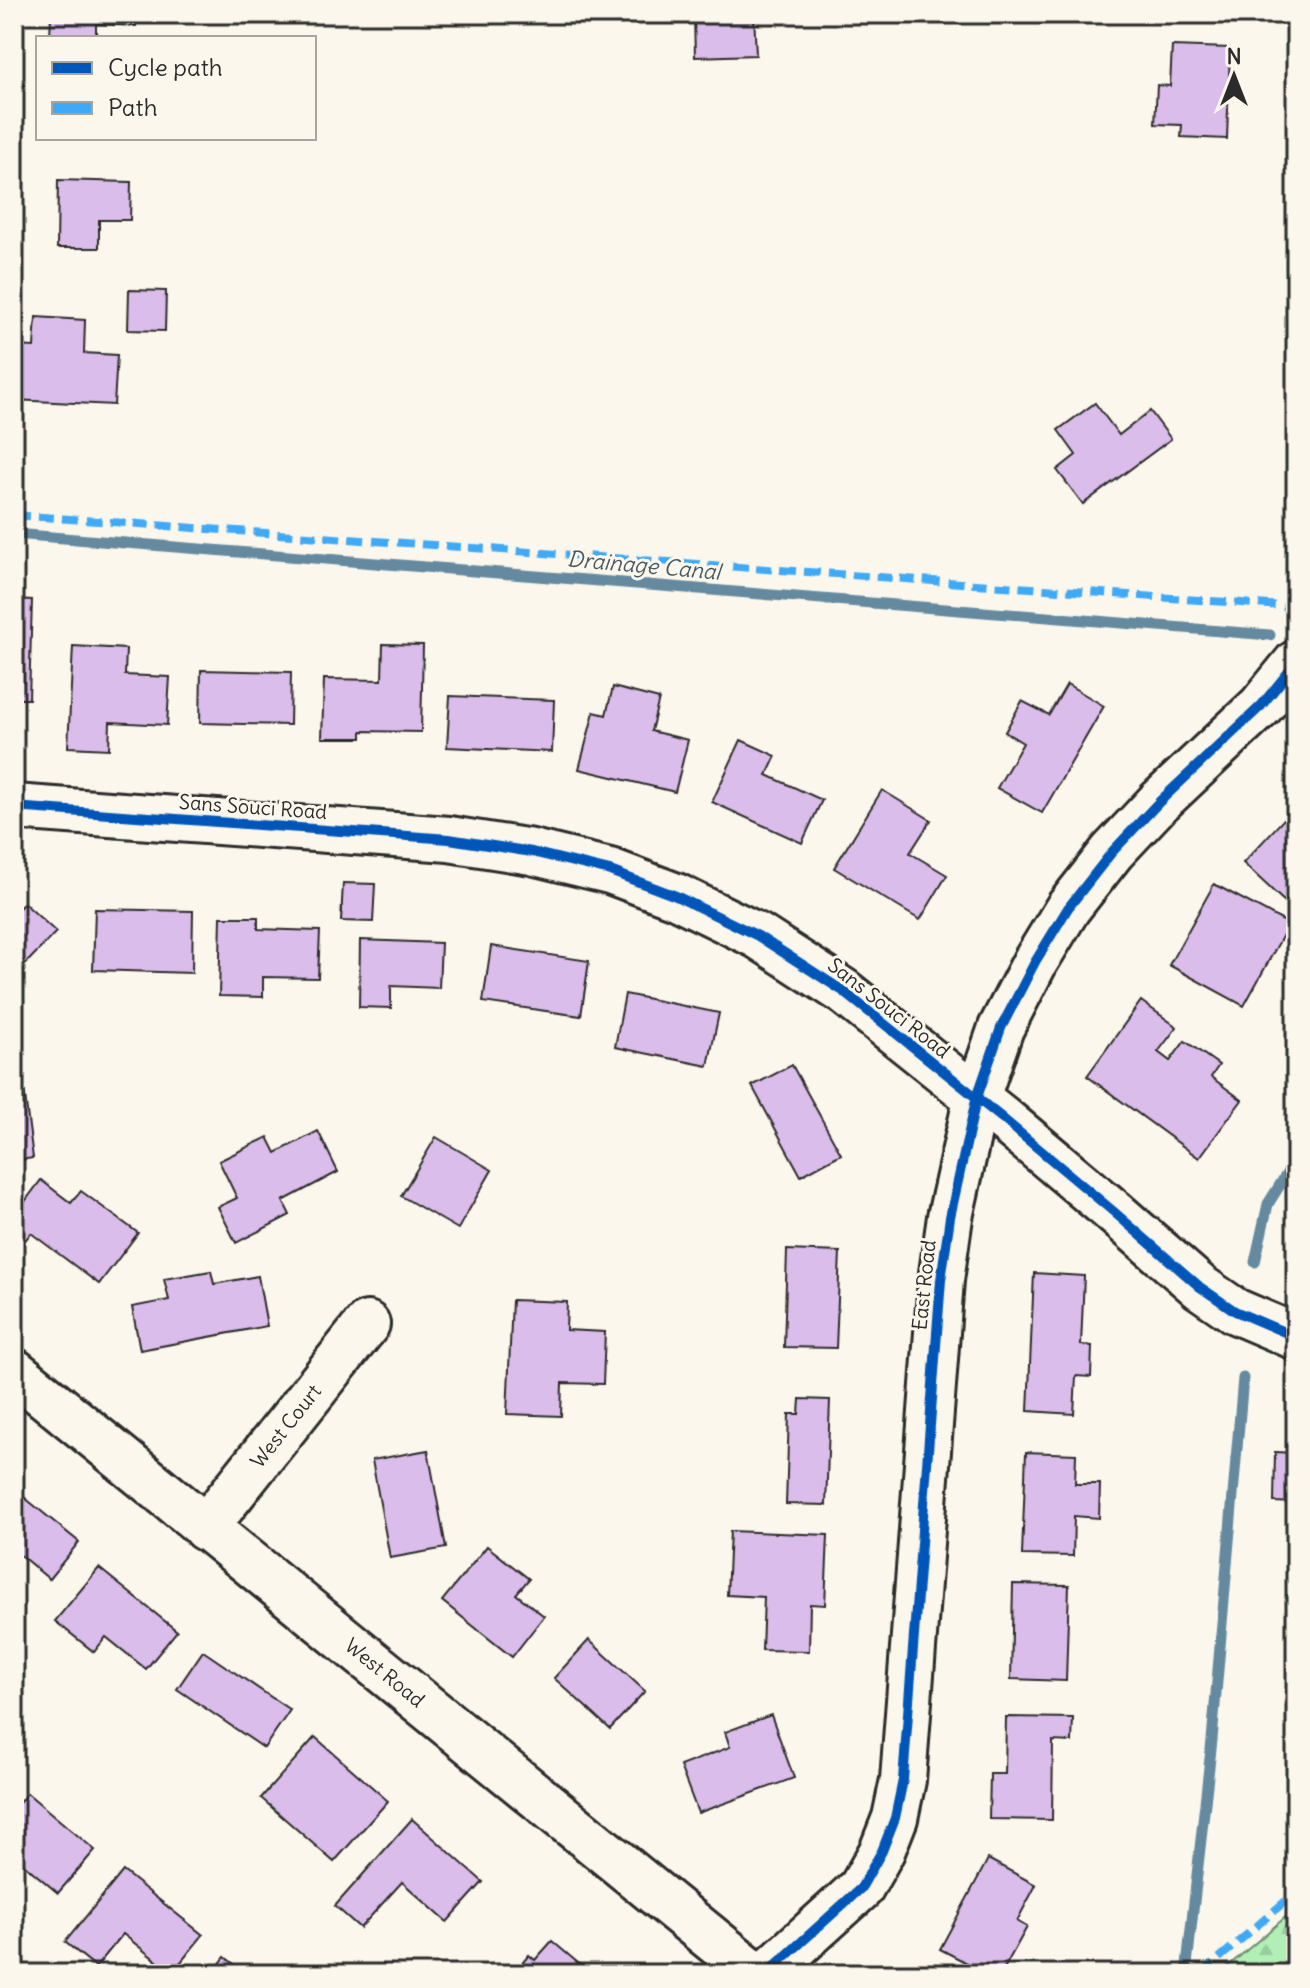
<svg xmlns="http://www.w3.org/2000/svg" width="1310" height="1988" viewBox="0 0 1310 1988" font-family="Delius,sans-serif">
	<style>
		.forest { fill: url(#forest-firs); stroke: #6e8d70; stroke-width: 2 }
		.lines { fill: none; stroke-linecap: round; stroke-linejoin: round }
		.stream { stroke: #658a9f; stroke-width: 11 }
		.building { fill: #dabdea; stroke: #2b2b2b; stroke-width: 2 }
		.minor-casing { stroke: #2b2b2b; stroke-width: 50 }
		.minor { stroke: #fbf7ec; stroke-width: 44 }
		.quiet { stroke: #3fa9f5; stroke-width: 8; stroke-dasharray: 16 8; stroke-linecap: butt }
		.cycleway-casing { stroke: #fbf7ec; stroke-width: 15 }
		.cycleway { stroke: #0057b8; stroke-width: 10 }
		.labels { text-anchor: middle; stroke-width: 6; stroke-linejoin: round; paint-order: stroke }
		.street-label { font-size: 20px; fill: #2b2b2b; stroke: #fbf7ec }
		.water-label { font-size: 22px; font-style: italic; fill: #485b65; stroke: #fbf7ec }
	</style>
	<defs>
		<pattern id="forest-firs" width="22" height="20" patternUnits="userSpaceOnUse" patternTransform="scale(2)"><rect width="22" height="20" fill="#b1efb6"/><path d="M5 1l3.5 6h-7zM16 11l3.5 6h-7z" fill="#98cd9d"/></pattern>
	</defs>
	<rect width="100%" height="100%" fill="#fbf7ec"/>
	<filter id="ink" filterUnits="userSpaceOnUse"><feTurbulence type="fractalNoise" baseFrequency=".0125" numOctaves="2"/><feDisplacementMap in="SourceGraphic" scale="16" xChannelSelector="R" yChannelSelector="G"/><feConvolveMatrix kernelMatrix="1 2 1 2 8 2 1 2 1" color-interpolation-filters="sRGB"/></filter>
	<g filter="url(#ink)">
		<polygon class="forest" points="1296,1908 1296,1974 1219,1974"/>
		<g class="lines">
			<g class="stream">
				<polyline points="14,534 1270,635"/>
				<polyline points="1255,1262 1268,1204 1296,1159"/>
				<polyline points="1186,1974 1212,1740 1243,1378"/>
			</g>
		</g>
		<g class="building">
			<polygon points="51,14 136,14 136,26 96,24 96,38 50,38"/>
			<polygon points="694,14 754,14 756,55 695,57"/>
			<polygon points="1172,46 1230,48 1227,139 1181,137 1182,125 1155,124 1157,85 1170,86"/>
			<polygon points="58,180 131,182 130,220 99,220 99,248 57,248"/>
			<polygon points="129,290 166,291 165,331 128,330"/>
			<polygon points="36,317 85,320 84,353 117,355 114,405 14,400 17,346 34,347"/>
			<polygon points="1095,403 1119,435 1150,411 1171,439 1083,504 1057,470 1076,455 1058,430"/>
			<polygon points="14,599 32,600 29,699 14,699"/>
			<polygon points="383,644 423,645 421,732 362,731 362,738 322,738 324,679 382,680"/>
			<polygon points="73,646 126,649 125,675 170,677 167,725 110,722 109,749 68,747"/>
			<polygon points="201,670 291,672 290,725 200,723"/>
			<polygon points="1067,684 1104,706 1042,813 997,788 1023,743 1005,732 1022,701 1049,715"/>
			<polygon points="613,687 659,699 651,731 688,740 675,792 579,769 594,712 606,715"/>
			<polygon points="450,696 554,700 552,752 447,747"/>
			<polygon points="741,740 776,756 767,775 822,800 802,843 712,802"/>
			<polygon points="882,790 931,820 910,853 947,875 920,920 834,868"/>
			<polygon points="1296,806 1296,895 1287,904 1243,863"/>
			<polygon points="343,883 375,884 373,922 341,921"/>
			<polygon points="1214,884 1289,924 1244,1006 1169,965"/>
			<polygon points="24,903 56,932 14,976 14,913"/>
			<polygon points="95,909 193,911 192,973 93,970"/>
			<polygon points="221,917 258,917 258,929 320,931 318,978 263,977 263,997 219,996"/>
			<polygon points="360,940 441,943 439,988 391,986 391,1008 359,1007"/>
			<polygon points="491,946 589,961 581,1016 483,1002"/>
			<polygon points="625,994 719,1013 708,1066 615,1047"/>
			<polygon points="1141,1001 1177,1027 1158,1052 1170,1061 1185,1041 1219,1065 1211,1077 1242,1100 1199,1158 1087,1076"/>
			<polygon points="20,1058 33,1158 14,1161 14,1059"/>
			<polygon points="792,1065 841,1154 801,1176 752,1086"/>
			<polygon points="318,1131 338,1172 283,1201 290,1215 236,1243 218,1207 237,1198 219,1161 268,1137 276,1153"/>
			<polygon points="436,1137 492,1170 458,1229 401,1196"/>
			<polygon points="41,1180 71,1203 81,1191 138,1233 99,1284 31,1233 17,1250 14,1248 14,1216"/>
			<polygon points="787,1250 840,1252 836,1348 784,1347"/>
			<polygon points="211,1271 214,1284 258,1276 267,1326 140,1350 132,1307 169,1300 164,1279"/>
			<polygon points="1034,1273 1084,1276 1081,1345 1092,1346 1091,1377 1076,1376 1074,1414 1028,1411"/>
			<polygon points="512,1300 567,1302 566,1330 605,1332 603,1384 562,1383 561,1416 507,1414"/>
			<polygon points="800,1399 830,1400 826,1505 786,1504 789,1414 799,1414"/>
			<polygon points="428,1450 446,1548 390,1558 372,1460"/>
			<polygon points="1026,1452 1076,1454 1075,1484 1100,1484 1099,1518 1074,1516 1073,1556 1022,1555"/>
			<polygon points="1275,1452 1296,1453 1296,1503 1274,1502"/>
			<polygon points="14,1489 79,1542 49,1579 14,1550"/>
			<polygon points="730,1531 828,1535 825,1605 810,1604 809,1651 762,1650 764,1597 727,1595"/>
			<polygon points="487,1546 529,1579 516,1594 544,1616 512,1657 442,1601"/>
			<polygon points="99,1568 177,1631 146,1669 106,1637 94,1652 55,1621"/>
			<polygon points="1013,1584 1069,1585 1066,1681 1011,1679"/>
			<polygon points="589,1640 645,1691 610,1729 554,1678"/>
			<polygon points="203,1651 290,1710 264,1748 177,1689"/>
			<polygon points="771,1715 794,1778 698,1813 680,1766 730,1747 725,1732"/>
			<polygon points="1006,1717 1073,1718 1072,1742 1053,1741 1052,1820 989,1819 990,1774 1005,1774"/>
			<polygon points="315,1737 388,1801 334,1862 261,1798"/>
			<polygon points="27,1793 95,1850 58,1893 14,1856 14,1809"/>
			<polygon points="412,1819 483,1882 447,1922 402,1882 360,1928 335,1906"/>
			<polygon points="988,1859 1036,1885 1017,1921 1027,1927 1001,1974 988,1974 940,1949"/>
			<polygon points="123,1871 203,1935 172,1973 123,1934 96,1967 65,1942"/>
			<polygon points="552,1941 584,1968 578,1974 513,1974 529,1955 535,1960"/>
			<polygon points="225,1957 247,1974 212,1974"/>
		</g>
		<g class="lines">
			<g class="minor-casing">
				<g id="minor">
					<polyline points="14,807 449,839 532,852 610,871 676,896 758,936 843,991 1002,1118 1114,1212 1200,1287 1235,1311 1296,1337"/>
					<path id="s1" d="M14,1371L755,1974"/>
					<path id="s2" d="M205,1528L367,1324"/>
					<polyline points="766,1974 861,1888 882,1851 895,1818 903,1780 941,1280 950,1217 976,1100 1001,1028 1035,962 1068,908 1112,852 1159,802 1261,706 1296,663"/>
				</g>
			</g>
			<use href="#minor" class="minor"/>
			<g class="quiet">
				<polyline points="14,515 1296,607"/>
				<polyline points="1201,1974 1296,1892"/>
			</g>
			<g class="cycleway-casing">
				<g id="cycleway">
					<polyline points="14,807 449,839 532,852 610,871 676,896 758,936 843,991 1002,1118 1114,1212 1200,1287 1235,1311 1296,1337"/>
					<polyline points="766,1974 861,1888 882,1851 895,1818 903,1780 941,1280 950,1217 976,1100 1001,1028 1035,962 1068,908 1112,852 1159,802 1261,706 1296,663"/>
				</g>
			</g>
			<use href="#cycleway" class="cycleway"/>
		</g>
	</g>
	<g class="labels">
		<g class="street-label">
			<text transform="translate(253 807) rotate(4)" y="7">Sans Souci Road</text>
			<text transform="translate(889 1008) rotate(38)" y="7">Sans Souci Road</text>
			<text transform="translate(924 1285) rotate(-84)" y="7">East Road</text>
			<text dy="7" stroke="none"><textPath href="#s2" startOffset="130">West Court</textPath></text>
			<text dy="7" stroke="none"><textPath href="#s1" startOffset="478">West Road</textPath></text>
		</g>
		<g class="water-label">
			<text transform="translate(644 565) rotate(5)" y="8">Drainage Canal</text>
		</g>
	</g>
	<rect width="1310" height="1988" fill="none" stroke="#fbf7ec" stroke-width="48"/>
	<rect x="24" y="24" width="1262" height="1940" fill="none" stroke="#2b2b2b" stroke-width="3" filter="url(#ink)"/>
	<rect x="36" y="36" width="280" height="104" fill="#fbf7ec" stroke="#a8a59f" stroke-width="2"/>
	<rect x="52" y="62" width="40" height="12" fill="#0057b8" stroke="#a8a59f" stroke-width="2"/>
	<text x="108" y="76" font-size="24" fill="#2b2b2b">Cycle path</text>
	<rect x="52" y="102" width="40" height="12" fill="#3fa9f5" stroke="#a8a59f" stroke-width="2"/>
	<text x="108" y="116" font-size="24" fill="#2b2b2b">Path</text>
	<g transform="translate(1234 76)" stroke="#fbf7ec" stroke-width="6" paint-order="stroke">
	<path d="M0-6L14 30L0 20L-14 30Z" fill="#2b2b2b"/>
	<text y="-12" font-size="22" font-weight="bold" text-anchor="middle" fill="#2b2b2b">N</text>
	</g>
</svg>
